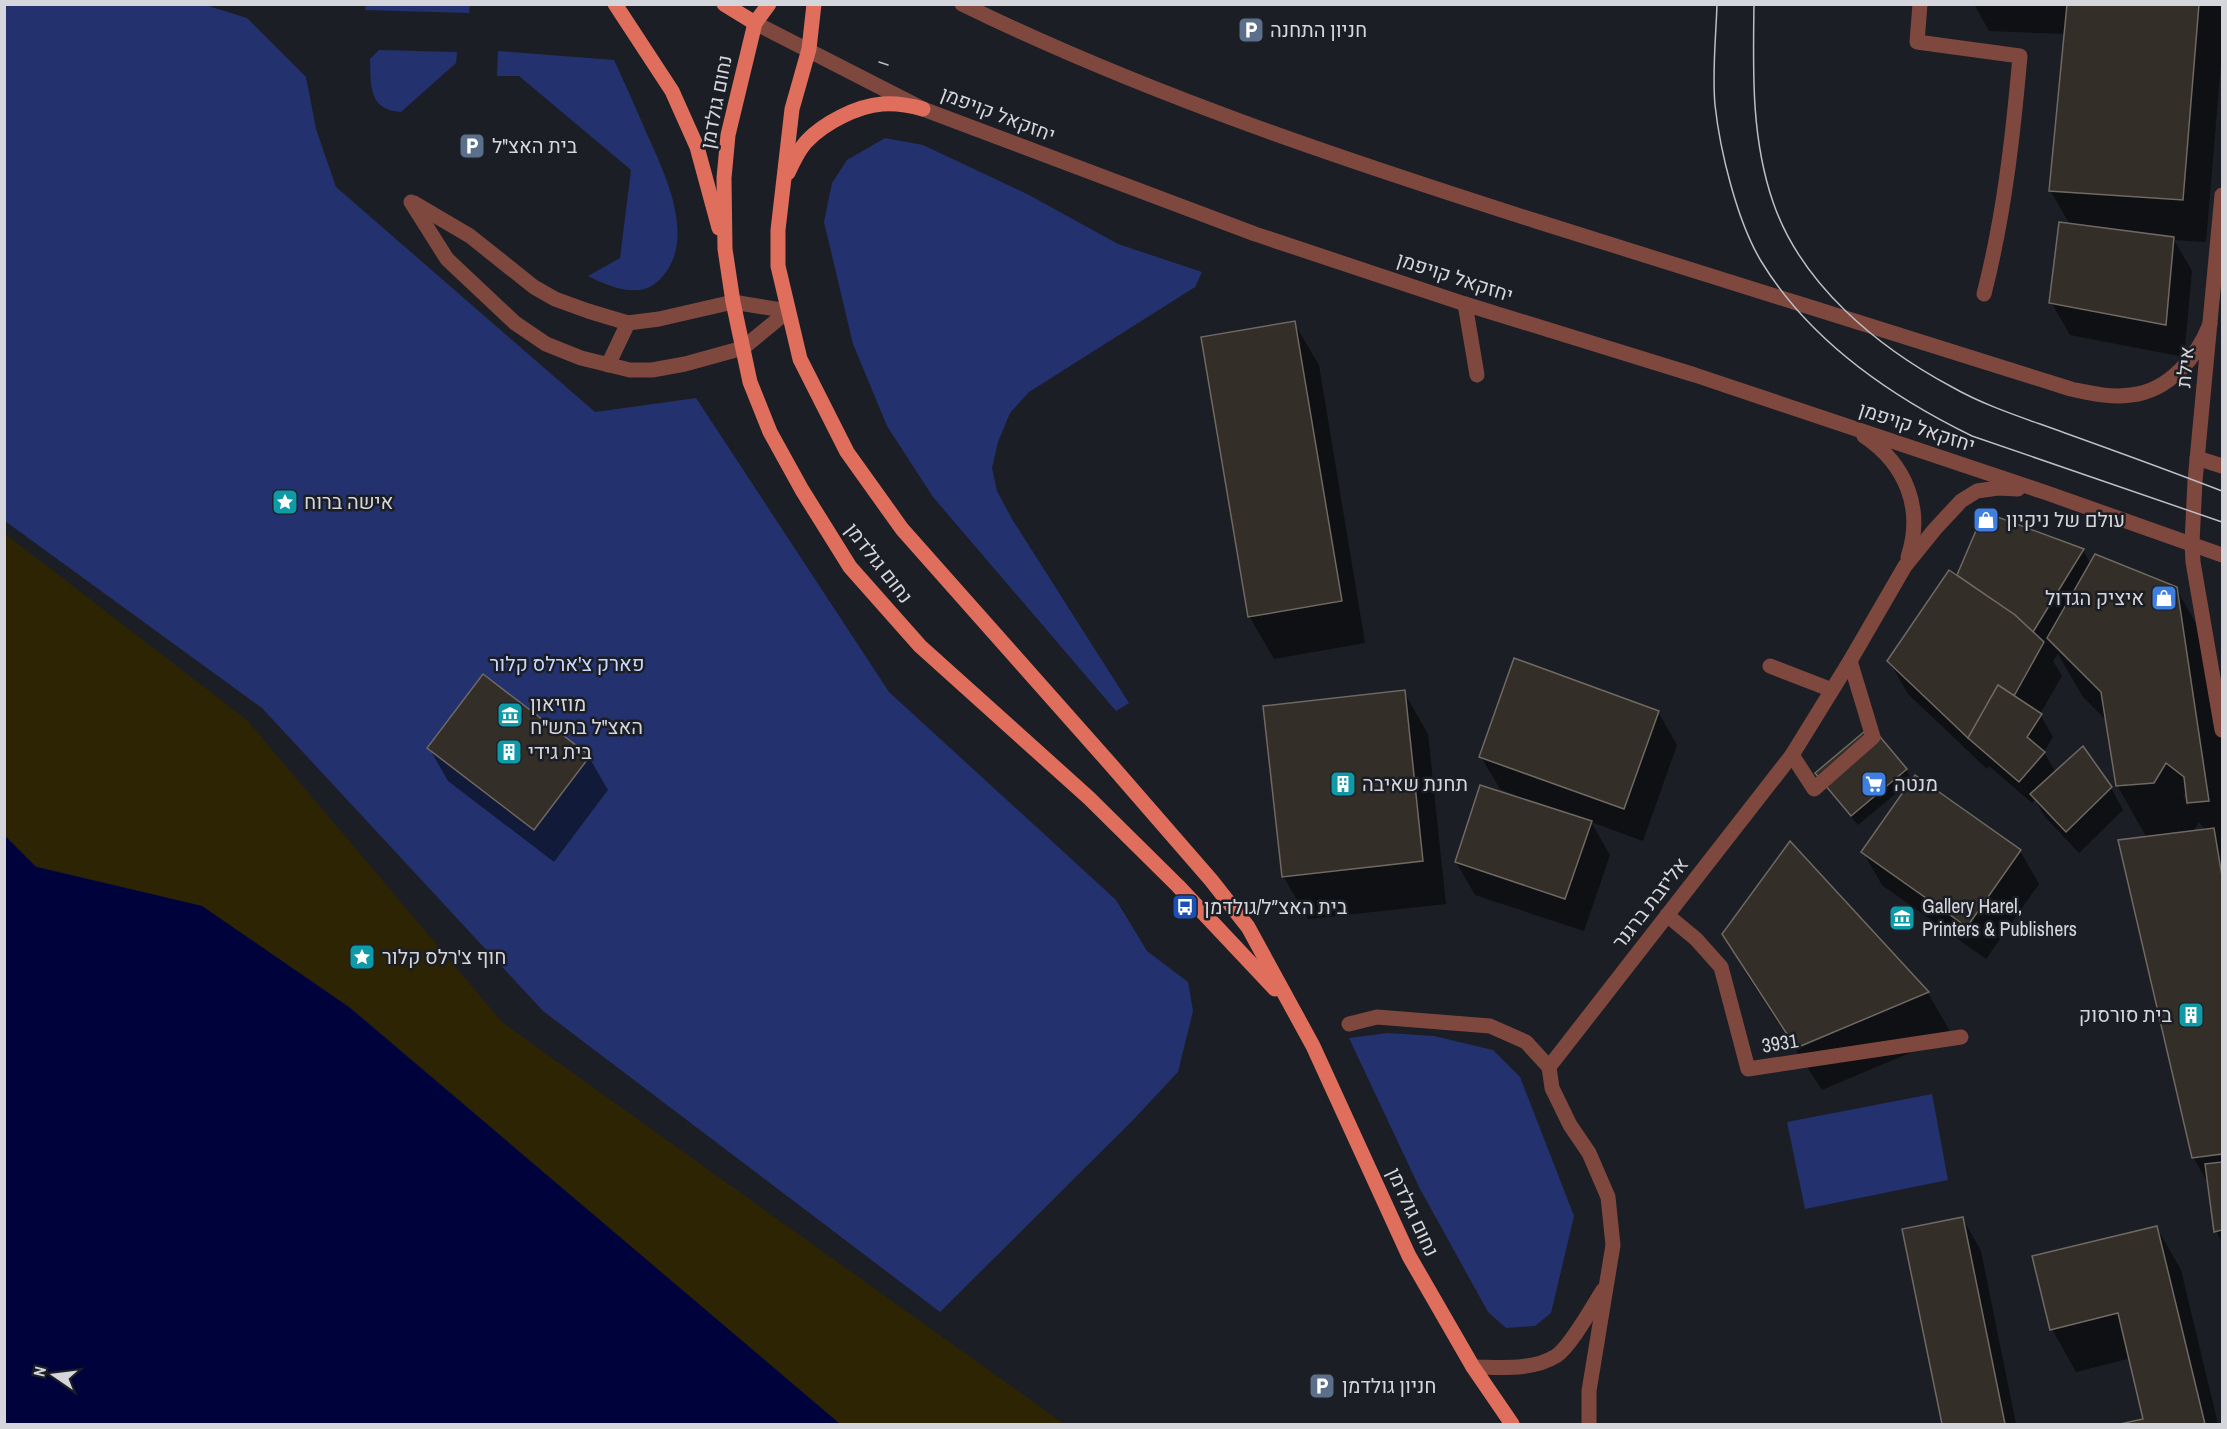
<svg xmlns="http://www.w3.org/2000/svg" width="2227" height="1429" viewBox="0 0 2227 1429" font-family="'Archivo Narrow',Heebo,sans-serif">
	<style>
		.green { fill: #23326e }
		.sand { fill: #2d2403 }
		.water { fill: #00023c }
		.shadow { fill: #0007; fill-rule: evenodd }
		.building { fill: #332e28; stroke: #6f6962; stroke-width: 1.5 }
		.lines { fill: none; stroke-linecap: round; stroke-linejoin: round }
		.minor { stroke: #7e483f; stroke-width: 15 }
		.major { stroke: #df6e5d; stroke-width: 15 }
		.tram { stroke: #bdbec3; stroke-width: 1.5 }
		.labels { text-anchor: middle; stroke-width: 5; stroke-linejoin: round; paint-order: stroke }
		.poi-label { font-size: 20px; fill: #d5d6db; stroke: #1b1e24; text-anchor: start }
		.street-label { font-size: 20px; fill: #d5d6db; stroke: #1b1e24 }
		.park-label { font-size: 20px; fill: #c9d7fd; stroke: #1b1e24 }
	</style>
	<rect width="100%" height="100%" fill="#1b1e24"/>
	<g class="green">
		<polygon points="5,5 205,5 247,18 306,77 316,129 336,187 595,412 696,398 889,692 1116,900 1147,951 1188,982 1193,1011 1178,1072 1132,1121 940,1312 543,1011 262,708 5,521"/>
		<polygon points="366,5 366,4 470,5 469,13 365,10"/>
		<path d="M379,50L457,52L456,63L401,112C368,110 371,85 370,59Z"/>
		<path d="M498,51L614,60C625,84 636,108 646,132C665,174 700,244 657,282C639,299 607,286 588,276L620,258L631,170L519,76H497Z"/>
		<polygon points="885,138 923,145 1029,195 1118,244 1202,272 1195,287 1029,392 1010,413 998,442 992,468 997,491 1012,519 1129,703 1116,711 933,497 887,426 853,344 824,222 832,183 847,160"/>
		<polygon points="1388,1033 1434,1036 1493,1050 1520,1077 1574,1216 1551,1313 1535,1326 1506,1328 1488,1312 1419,1187 1349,1038"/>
		<polygon points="1932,1094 1948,1180 1805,1209 1787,1122"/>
	</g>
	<polygon class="sand" points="4,533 247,720 503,1023 1064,1424 840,1424 350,1007 202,906 36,866 5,835"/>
	<polygon class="water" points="4,835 36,867 202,906 350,1008 840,1424 5,1424"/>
	<g class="shadow">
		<polygon points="1974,4 2222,4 2222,52 2206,242 2174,240 2192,271 2184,357 2070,335 2051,302 2070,225 2050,190 2066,34 1989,31"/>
		<polygon points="1294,323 1319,365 1365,643 1274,659 1249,616"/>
		<path d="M1984,514L2083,550L2091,565L2176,588L2209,647L2222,733V1243L2216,1231L2209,1185L2193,1157L2147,838L2117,785L2107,721L2083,697L2058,654L2053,661L2062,676L2040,714L2053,737L2044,752L2056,773L2111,788L2123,810L2079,853L2045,817L2035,800L2032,803L1989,766L1987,769L1908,694L1889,661L1958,577ZM2183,793L2188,797V805L2187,806ZM2199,822L2205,830L2193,832Z"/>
		<polygon points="1404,692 1428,734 1446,904 1308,919 1283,876"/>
		<polygon points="1658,712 1677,745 1643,841 1591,822 1610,855 1584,931 1475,895 1456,862 1515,795 1500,789 1481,757"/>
		<polygon points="429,748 589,757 608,790 554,862 448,781"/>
		<polygon points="1906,770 1912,780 1858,825 1823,784"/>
		<polygon points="1790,844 1928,993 1952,1035 1822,1090 1748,977 1723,934"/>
		<polygon points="2020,851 2039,884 1986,959 1882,885 1863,852"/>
		<polygon points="1963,1219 1981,1251 2016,1424 1943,1424 1904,1230"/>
		<polygon points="2157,1228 2181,1270 2218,1424 2126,1424 2145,1420 2131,1358 2076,1372 2052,1329"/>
	</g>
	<g class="building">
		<polygon points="2067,4 2199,4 2183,200 2049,191"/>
		<polygon points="2059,222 2174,237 2166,325 2049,303"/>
		<polygon points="1295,321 1342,601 1248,617 1201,337"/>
		<polygon points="1984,512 2084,549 2033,632 2015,615 1957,575"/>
		<polygon points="2095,554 2177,587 2209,801 2187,803 2184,777 2166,763 2154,783 2116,786 2101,692 2047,638"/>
		<polygon points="1949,570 2015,615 2044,642 2014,696 1998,685 1968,738 1887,661"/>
		<polygon points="1514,658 1659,711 1624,809 1479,757"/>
		<polygon points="483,674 590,756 534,830 427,748"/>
		<polygon points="1998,685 2042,714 2027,737 2045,752 2019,782 1968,738"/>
		<polygon points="1405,690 1423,861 1282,877 1263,706"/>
		<polygon points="1871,726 1907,769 1851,816 1815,773"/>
		<polygon points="2083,746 2112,787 2066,832 2030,794"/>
		<polygon points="1915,775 2021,850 1967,927 1861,852"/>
		<polygon points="1480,785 1592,821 1565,899 1455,862"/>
		<polygon points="2214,828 2222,876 2222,1154 2192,1158 2118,840"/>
		<polygon points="1790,841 1929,992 1796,1048 1722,934"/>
		<polygon points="2222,1162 2222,1230 2214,1232 2205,1164"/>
		<polygon points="1963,1217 2005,1424 1942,1424 1902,1229"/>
		<polygon points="2157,1226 2205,1424 2120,1424 2143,1419 2118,1313 2050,1330 2032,1256"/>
	</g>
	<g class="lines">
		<g class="minor">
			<path d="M962,4C1146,94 1342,159 1536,221C1714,278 1893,332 2071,389C2091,393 2110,398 2131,395C2169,391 2197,357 2210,324"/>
			<path d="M1920,4L1917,42L2020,56C2013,136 2004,216 1984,294"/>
			<polyline points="755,23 923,109 1255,234 1465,304 1695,375 2047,493 2222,555"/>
			<polyline points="2222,195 2195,481 2192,543 2193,562 2222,730"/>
			<polyline points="411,202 447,259 515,323 546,344 581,358 630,370 652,370 685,364 743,348 788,311"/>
			<polyline points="414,203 470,236 534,287 555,299 588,311 628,323 659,319 733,302 788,311"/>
			<polyline points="1465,304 1477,375"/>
			<polyline points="608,365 628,323"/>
			<path d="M1864,436C1906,464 1924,509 1908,557"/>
			<polyline points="2197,458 2222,466"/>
			<polyline points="1770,666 1832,690"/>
			<polyline points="1792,755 1814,789 1873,737 1850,661"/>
			<polyline points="1667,915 1696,939 1721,967 1748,1069 1961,1037"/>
			<polyline points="1349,1024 1377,1017 1490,1026 1526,1042 1549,1067"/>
			<path d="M1473,1367C1500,1367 1532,1371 1556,1356C1571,1346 1592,1307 1603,1290"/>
			<polyline points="1589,1424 1589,1391 1613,1245 1608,1197 1589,1153 1570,1125 1552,1088 1549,1067 1792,755 1850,661 1905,566 1935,529 1961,501 1977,491 1998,488 2018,489"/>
		</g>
		<g class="major">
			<polyline points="615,4 672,91 697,147 719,228"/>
			<polyline points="724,4 755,23"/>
			<polyline points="769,4 755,23 728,135 724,178 725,249 733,302 750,382 770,432 802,490 850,567 920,646 1089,798 1178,886 1275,989"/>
			<polyline points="814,4 809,49 792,109 778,230 778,266 800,359 847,452 902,529 1112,766 1211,880 1248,927 1313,1046 1409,1256 1473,1367 1512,1424"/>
			<path d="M788,173C793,162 799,149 807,141C824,123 857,106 882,104C896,103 909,105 923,109"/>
		</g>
		<g class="tram">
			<path d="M1717,4C1716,37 1712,72 1715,105C1720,151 1737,221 1761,261C1809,340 1890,396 1972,436L2222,522"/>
			<path d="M1754,4C1753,71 1751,138 1773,202C1801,284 1877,347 1952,387C1987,407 2027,419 2065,433C2118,452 2170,471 2222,491"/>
			<polyline points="879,62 888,65"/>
		</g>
	</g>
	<defs>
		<g id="parking-square" transform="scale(1.35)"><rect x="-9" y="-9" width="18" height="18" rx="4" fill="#5c6f8a" stroke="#1b1e24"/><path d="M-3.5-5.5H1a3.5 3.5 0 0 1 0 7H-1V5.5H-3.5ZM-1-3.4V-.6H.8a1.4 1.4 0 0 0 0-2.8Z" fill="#fff"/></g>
		<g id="sight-square" transform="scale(1.35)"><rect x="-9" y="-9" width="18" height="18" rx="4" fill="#0f9aa8" stroke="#1b1e24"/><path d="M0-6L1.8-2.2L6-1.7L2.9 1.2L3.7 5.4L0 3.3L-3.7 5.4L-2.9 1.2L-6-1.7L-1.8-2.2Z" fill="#fff"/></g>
		<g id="shop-square" transform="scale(1.35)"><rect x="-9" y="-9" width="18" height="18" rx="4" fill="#3f7fe0" stroke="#1b1e24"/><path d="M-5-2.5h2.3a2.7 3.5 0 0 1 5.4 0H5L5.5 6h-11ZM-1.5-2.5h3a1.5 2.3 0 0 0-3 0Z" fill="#fff"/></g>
		<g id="museum-square" transform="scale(1.35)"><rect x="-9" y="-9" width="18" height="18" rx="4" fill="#0f9aa8" stroke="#1b1e24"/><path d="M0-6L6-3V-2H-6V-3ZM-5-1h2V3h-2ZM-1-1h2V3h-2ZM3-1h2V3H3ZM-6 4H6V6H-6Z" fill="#fff"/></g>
		<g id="building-square" transform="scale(1.35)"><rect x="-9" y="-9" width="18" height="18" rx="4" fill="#0f9aa8" stroke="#1b1e24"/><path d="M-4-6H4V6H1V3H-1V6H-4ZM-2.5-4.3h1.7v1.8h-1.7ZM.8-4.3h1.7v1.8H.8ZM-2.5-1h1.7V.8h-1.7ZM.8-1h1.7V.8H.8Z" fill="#fff"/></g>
		<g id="supermarket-square" transform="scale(1.35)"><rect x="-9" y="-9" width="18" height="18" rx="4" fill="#3f7fe0" stroke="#1b1e24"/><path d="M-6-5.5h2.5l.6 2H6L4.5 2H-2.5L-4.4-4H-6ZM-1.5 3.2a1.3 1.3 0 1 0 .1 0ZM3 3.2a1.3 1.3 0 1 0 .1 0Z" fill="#fff"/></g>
		<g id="bus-square" transform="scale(1.35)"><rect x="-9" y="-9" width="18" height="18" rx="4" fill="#1a4fb4" stroke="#1b1e24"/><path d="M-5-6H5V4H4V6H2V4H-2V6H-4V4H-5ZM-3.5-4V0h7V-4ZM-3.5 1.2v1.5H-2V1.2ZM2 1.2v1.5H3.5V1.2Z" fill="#fff"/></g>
	</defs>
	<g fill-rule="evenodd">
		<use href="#parking-square" x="1251" y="30"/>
		<use href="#parking-square" x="472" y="146"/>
		<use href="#sight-square" x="285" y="502"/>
		<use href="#shop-square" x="1986" y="520"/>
		<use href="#shop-square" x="2164" y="598"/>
		<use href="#museum-square" x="510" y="715"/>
		<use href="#building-square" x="509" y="752"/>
		<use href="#building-square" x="1343" y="784"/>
		<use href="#supermarket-square" x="1874" y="784"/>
		<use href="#bus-square" x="1185" y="907"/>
		<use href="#museum-square" x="1902" y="918"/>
		<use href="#sight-square" x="362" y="957"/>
		<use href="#building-square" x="2191" y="1015"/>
		<use href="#parking-square" x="1322" y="1386"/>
	</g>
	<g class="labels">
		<g class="poi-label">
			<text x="1270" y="37">חניון התחנה</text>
			<text x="492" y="153">בית האצ"ל</text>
			<text x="304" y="509">אישה ברוח</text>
			<text x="2006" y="527">עולם של ניקיון</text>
			<text x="2144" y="605" text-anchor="end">איציק הגדול</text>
			<text x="530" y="711">מוזיאון<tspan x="530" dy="23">האצ"ל בתש"ח</tspan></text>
			<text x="528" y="759">בית גידי</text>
			<text x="1362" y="791">תחנת שאיבה</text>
			<text x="1894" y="791">מנטה</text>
			<text x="1922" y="913">Gallery Harel,<tspan x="1922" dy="23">Printers &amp; Publishers</tspan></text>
			<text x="1204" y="914">בית האצ״ל/גולדמן</text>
			<text x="382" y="964">חוף צ'רלס קלור</text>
			<text x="2172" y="1022" text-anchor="end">בית סורסוק</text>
			<text x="1342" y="1393">חניון גולדמן</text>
		</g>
		<g class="street-label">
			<text transform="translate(716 102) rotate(-79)" y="7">נחום גולדמן</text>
			<text transform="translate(998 114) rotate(21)" y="7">יחזקאל קויפמן</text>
			<text transform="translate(1455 277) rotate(18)" y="7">יחזקאל קויפמן</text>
			<text transform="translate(2185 367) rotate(-85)" y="7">אילת</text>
			<text transform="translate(1917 427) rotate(18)" y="7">יחזקאל קויפמן</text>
			<text transform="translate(879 563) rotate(52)" y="7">נחום גולדמן</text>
			<text transform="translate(1650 903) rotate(-52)" y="7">אליזבת ברגנר</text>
			<text transform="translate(1780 1043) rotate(-9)" y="7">3931</text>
			<text transform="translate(1413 1212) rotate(65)" y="7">נחום גולדמן</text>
		</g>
		<g class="park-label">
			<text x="567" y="671">פארק צ'ארלס קלור</text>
		</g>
	</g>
	<rect width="2227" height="1429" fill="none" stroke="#d5d6db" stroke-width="12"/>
	<g transform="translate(54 1375) rotate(284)" stroke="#1b1e24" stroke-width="4.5" paint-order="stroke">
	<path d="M0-4.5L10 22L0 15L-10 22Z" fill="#d5d6db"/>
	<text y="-9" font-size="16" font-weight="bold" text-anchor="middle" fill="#d5d6db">N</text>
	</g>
</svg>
